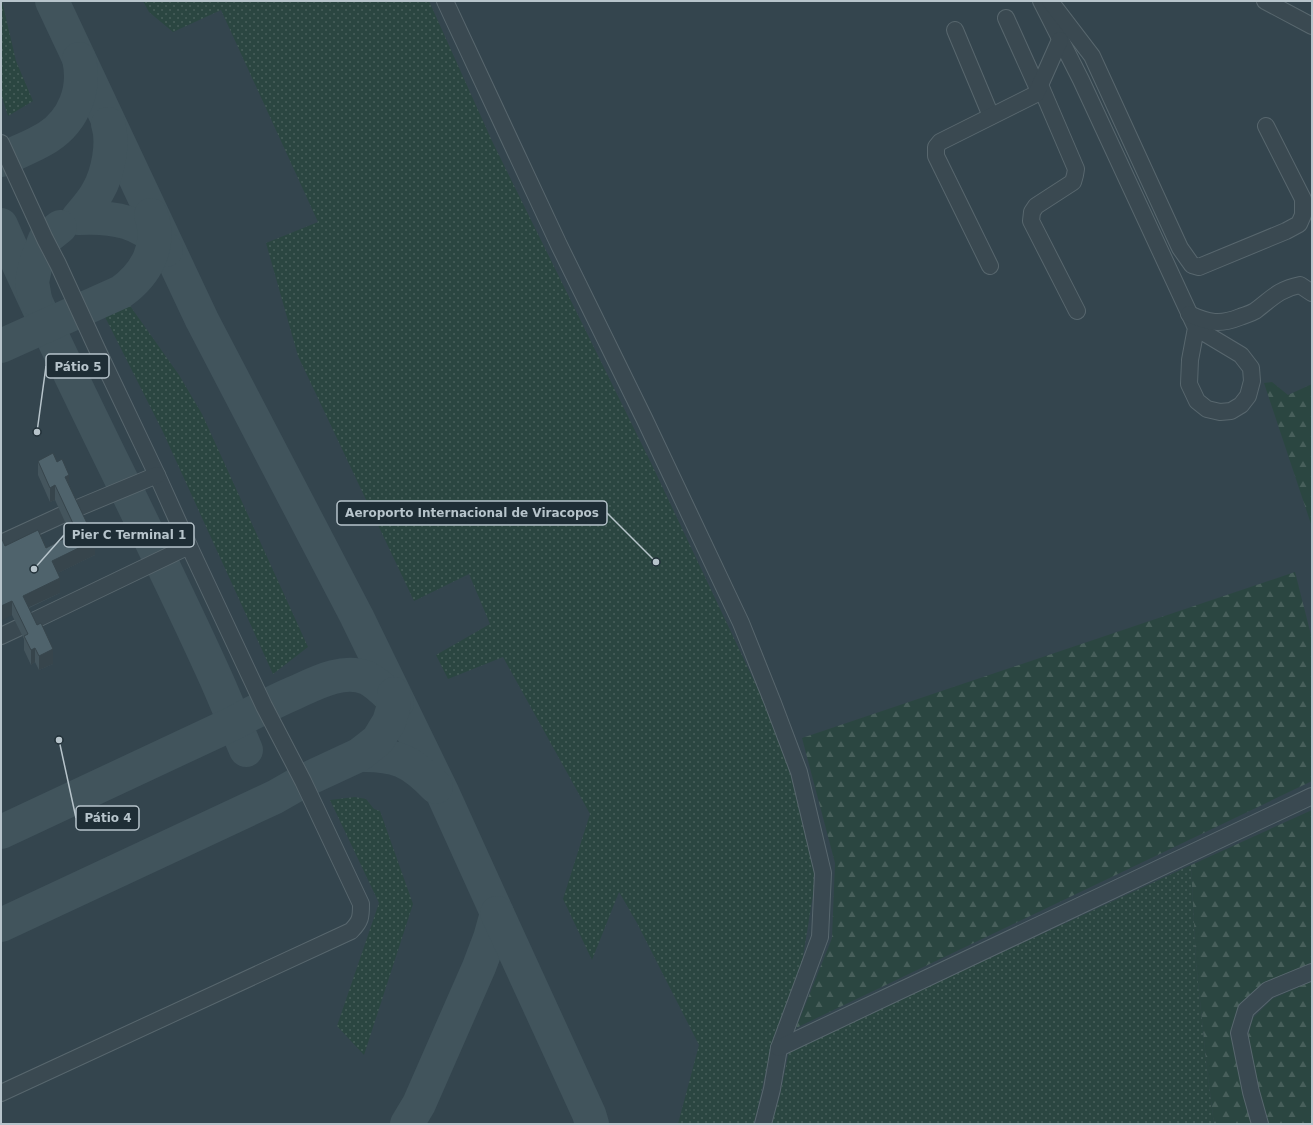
<svg xmlns="http://www.w3.org/2000/svg" width="1313" height="1125" viewBox="0 0 1313 1125" font-family="'DejaVu Sans',sans-serif">
	<style>
		.airport { fill: #34454e }
		.grass { fill: url(#grass-dots) }
		.forest { fill: url(#forest-firs) }
		.lines { fill: none; stroke-linecap: round; stroke-linejoin: round }
		.taxiway { stroke: #41545c; stroke-width: 34 }
		.minor-casing { stroke: #58676e; stroke-width: 18 }
		.minor { stroke: #3a4951; stroke-width: 16 }
		.wall { fill: #44555d }
		.shaded-wall { fill: #37454c }
		.building { fill: #4f636c; stroke: #37454c }
		.leader { fill: none; stroke: #b7c4cb; stroke-width: 1.5 }
		.callout-dot { fill: #b7c4cb; stroke: #1f2e36; stroke-width: 1.5 }
		.callout { fill: #1f2e36; stroke: #b7c4cb; stroke-width: 1.5 }
		.callout-label { font-size: 12px; text-anchor: middle; font-weight: bold; fill: #b7c4cb }
	</style>
	<defs>
		<pattern id="grass-dots" width="8" height="8" patternUnits="userSpaceOnUse"><rect width="8" height="8" fill="#2b4641"/><path d="M2 2h.1M6 6h.1" fill="none" stroke="#485f5b" stroke-width="1.8" stroke-linecap="round"/></pattern>
		<pattern id="forest-firs" width="22" height="20" patternUnits="userSpaceOnUse"><rect width="22" height="20" fill="#2b4641"/><path d="M5 1l3.5 6h-7zM16 11l3.5 6h-7z" fill="#485f5b"/></pattern>
	</defs>
	<rect width="100%" height="100%" fill="#263941"/>
	<rect class="airport" x="1" y="1" width="1311" height="1123"/>
	<g class="grass">
		<polygon points="1,1 2,1 16,61 33,101 8,116 1,94"/>
		<polygon points="143,1 429,1 492,141 652,465 783,742 816,876 802,963 770,1053 754,1124 678,1124 699,1045 637,923 619,892 592,960 563,899 590,814 503,657 448,679 436,655 490,624 469,574 414,601 298,356 266,243 318,222 221,10 173,32 149,12"/>
		<polygon points="128,303 179,375 202,414 308,647 273,674 163,432 104,315"/>
		<polygon points="355,797 366,799 374,809 380,811 413,904 364,1055 337,1026 379,903 330,800"/>
		<polygon points="1191,865 1196,962 1207,1069 1214,1124 769,1124 779,1100 789,1051"/>
	</g>
	<g class="forest">
		<polygon points="1272,382 1288,395 1312,384 1312,527 1264,383"/>
		<polygon points="1295,572 1312,639 1312,781 796,1028 832,938 835,863 802,738"/>
		<polygon points="1312,810 1312,963 1268,981 1240,1007 1255,1124 1214,1124 1207,1069 1196,962 1191,865"/>
		<polygon points="1312,981 1312,1124 1267,1124 1247,1039 1253,1018 1272,999"/>
	</g>
	<g class="lines">
		<g class="taxiway">
			<polyline points="52,1 202,320 357,617 443,794 497,913 490,938 479,967 419,1104 407,1124"/>
			<path d="M108,124C114,143 108,174 98,191C93,201 85,209 78,218C112,216 144,221 166,250"/>
			<path d="M1,160C17,152 34,146 48,137C74,120 86,89 79,59"/>
			<path d="M1,225C67,376 145,522 213,672C225,698 235,724 246,750"/>
			<polyline points="35,299 32,282 36,263 45,239 60,227"/>
			<path d="M1,346L121,292C146,274 162,246 151,215"/>
			<path d="M359,755C396,754 411,761 436,787"/>
			<path d="M1,832L234,723C254,712 273,702 294,693C316,683 343,668 367,678C379,684 387,694 397,703"/>
			<polyline points="497,913 589,1114 592,1124"/>
			<polyline points="1,925 198,833 275,797 303,781 359,755 378,740 384,730 389,722 393,709 394,701 394,694"/>
		</g>
		<g class="minor-casing">
			<g id="minor">
				<polyline points="445,1 559,245 644,418 741,623 773,703 799,772 823,873 820,937 779,1048 772,1089 763,1124"/>
				<polyline points="1041,1 1081,80 1196,328 1241,355 1251,368 1252,381 1248,396 1241,405 1231,411 1220,412 1207,409 1197,401 1189,384 1190,360 1196,328"/>
				<polyline points="1050,1 1092,56 1180,248 1192,265 1199,267 1286,231 1299,224 1303,215 1303,199 1266,126"/>
				<polyline points="1265,1 1312,26"/>
				<polyline points="1006,18 1038,89"/>
				<polyline points="955,30 991,116"/>
				<polyline points="1040,85 1076,169 1075,175 1073,182 1036,206 1032,212 1031,221 1077,311"/>
				<polyline points="1,143 45,239 58,264 97,349 157,475 189,546"/>
				<polyline points="990,266 936,156 936,147 940,142 1036,94 1060,40"/>
				<path d="M1189,314C1209,323 1220,325 1240,317C1245,315 1250,314 1255,311C1271,299 1279,289 1300,285L1312,293"/>
				<polyline points="73,510 157,475"/>
				<polyline points="1,543 62,515"/>
				<polyline points="1,636 18,628"/>
				<polyline points="779,1048 1312,796"/>
				<path d="M1,1093L351,931C361,921 361,917 361,904L303,781L264,706L189,546L29,623"/>
				<polyline points="1260,1124 1251,1092 1239,1033 1246,1010 1268,990 1312,972"/>
			</g>
		</g>
		<use href="#minor" class="minor"/>
	</g>
	<polygon class="wall" points="38,461 69,486 95,555 58,573 60,593 29,608 53,664 39,670 35,662 31,665 24,650 24,639 12,615 5,546 46,548 71,535 55,500 50,502 38,475"/>
	<g class="shaded-wall">
		<polygon points="69,475 69,489 65,477"/>
		<polygon points="55,485 55,500 50,502 50,488"/>
		<polygon points="95,540 95,555 52,576 52,561"/>
		<polygon points="60,578 60,593 23,610 23,596"/>
		<polygon points="12,601 12,615 1,621 1,606"/>
		<polygon points="35,648 35,662 31,665 31,650"/>
		<polygon points="53,649 53,664 39,670 39,656"/>
	</g>
	<polygon class="building" points="53,453 57,462 62,459 69,475 65,477 95,540 52,561 60,578 23,596 37,625 41,623 53,649 39,656 35,648 31,650 24,636 28,634 12,601 1,606 1,537 5,546 38,530 46,548 77,532 55,485 50,488 38,461"/>
	<path class="leader" d="M37 432L46 366M656 562L607 513M34 569L64 535M59 740L76 818"/>
	<g class="callout-dot">
		<circle cx="37" cy="432" r="4"/>
		<circle cx="656" cy="562" r="4"/>
		<circle cx="34" cy="569" r="4"/>
		<circle cx="59" cy="740" r="4"/>
	</g>
	<g class="callout">
		<rect x="46" y="354" width="63" height="24" rx="4"/>
		<rect x="337" y="501" width="270" height="24" rx="4"/>
		<rect x="64" y="523" width="130" height="24" rx="4"/>
		<rect x="76" y="806" width="63" height="24" rx="4"/>
	</g>
	<g class="callout-label">
		<text x="78" y="371">Pátio 5</text>
		<text x="472" y="517">Aeroporto Internacional de Viracopos</text>
		<text x="129" y="539">Pier C Terminal 1</text>
		<text x="108" y="822">Pátio 4</text>
	</g>
	<rect width="1313" height="1125" fill="none" stroke="#b7c4cb" stroke-width="4"/>
</svg>
